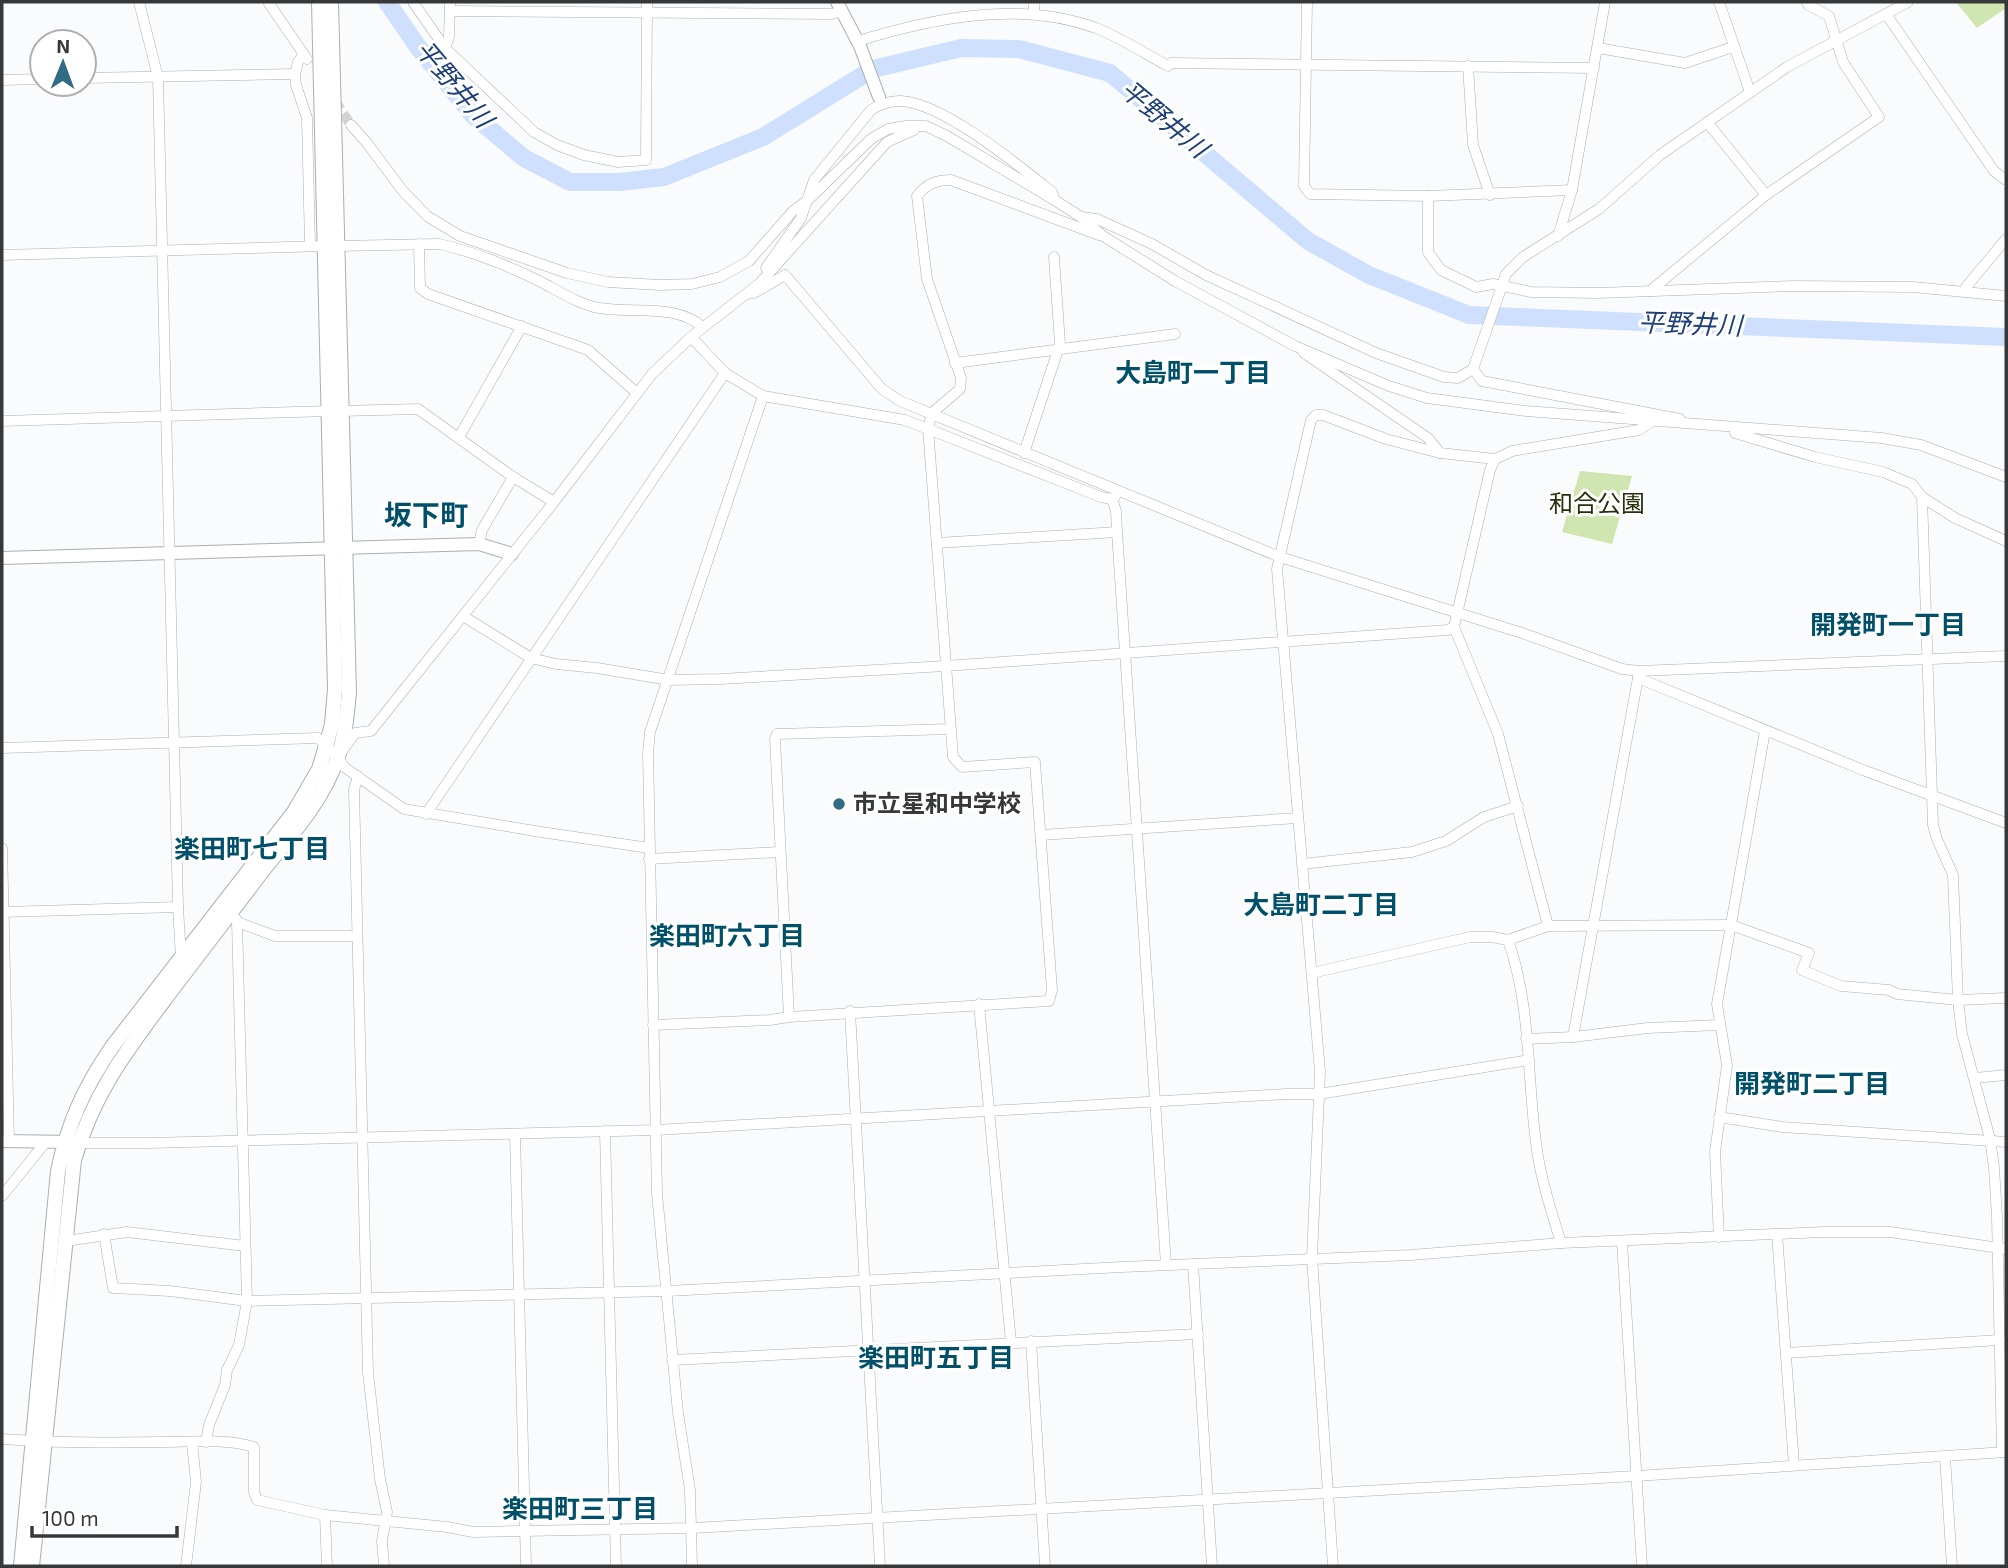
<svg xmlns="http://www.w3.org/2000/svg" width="2008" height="1568" viewBox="0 0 2008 1568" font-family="'Exo 2','Noto Sans JP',sans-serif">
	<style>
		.green { fill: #cfe6b1 }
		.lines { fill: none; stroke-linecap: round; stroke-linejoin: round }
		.river { stroke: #cfe0fe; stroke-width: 18 }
		.minor-tunnel { stroke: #d3d4d6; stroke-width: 10; stroke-dasharray: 10 5; stroke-linecap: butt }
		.minor-casing { stroke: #acaeaf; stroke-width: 11 }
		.tertiary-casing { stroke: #acaeaf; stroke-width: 14 }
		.secondary-casing { stroke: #acaeaf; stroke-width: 16 }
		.minor { stroke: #fff; stroke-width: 10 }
		.tertiary { stroke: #fff; stroke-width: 12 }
		.secondary { stroke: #fff; stroke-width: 14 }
		.poi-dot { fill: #316b84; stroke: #fff; stroke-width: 2.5 }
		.labels { text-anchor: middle; stroke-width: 6; stroke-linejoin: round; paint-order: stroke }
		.park-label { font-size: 24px; fill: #24310b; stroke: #fff }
		.poi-label { font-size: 24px; font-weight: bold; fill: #373839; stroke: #fff; text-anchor: start }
		.water-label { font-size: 26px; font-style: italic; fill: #1f3f78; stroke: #fff }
		.neighbourhood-label { font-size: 26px; font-weight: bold; fill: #00506a; stroke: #fff }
		.quarter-label { font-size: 28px; font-weight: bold; fill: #00506a; stroke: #fff }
	</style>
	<rect width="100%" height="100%" fill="#fafbfd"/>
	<g class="green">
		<polygon points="1956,2 2006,2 2006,8 1977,28"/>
		<polygon points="1580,471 1632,476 1612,544 1562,532"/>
	</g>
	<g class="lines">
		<polyline class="river" points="387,2 418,47 473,115 524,158 570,182 619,182 664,177 763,137 873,69 961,48 1019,49 1110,73 1308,241 1369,275 1469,315 2006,337"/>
		<polyline class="minor-tunnel" points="335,101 351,125"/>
		<g class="minor-casing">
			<g id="minor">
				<polyline points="139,2 158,77 178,907 181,957"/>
				<polyline points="268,2 307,59"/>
				<polyline points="413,2 445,48 534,132 557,145 584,155 618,162 646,160 647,2"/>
				<polyline points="1034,2 1034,13"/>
				<polyline points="1307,2 1304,186 1310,194 1428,196 1572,190"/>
				<polyline points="1719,2 1750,92"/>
				<polyline points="450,11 832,14 842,11"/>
				<polyline points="1886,14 1994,171 2006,180"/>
				<path d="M858,41C933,18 1019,0 1096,28C1121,38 1144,53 1168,66L1171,63L1594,68"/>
				<polyline points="445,48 449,37 450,2"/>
				<polyline points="1598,48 1685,63 1733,47"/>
				<polyline points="304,54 298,62 295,74 296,85 307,118 310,246"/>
				<polyline points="1468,66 1473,145 1490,195"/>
				<polyline points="84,78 295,74"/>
				<polyline points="2,80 42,79"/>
				<polyline points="1707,122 1766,195"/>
				<polyline points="351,125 367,143 402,190 427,216 460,236 567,273 608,282 660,285 692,284 720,277 749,261 793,211 808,200 871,139 888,129 906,126 926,126 947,136 1056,201 1081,217 1103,236 1175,281 1295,346 1389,386 1427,398 1526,411 1882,438 1921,445 2006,477"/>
				<polyline points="1428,196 1428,252 1441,270 1476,287 1493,284 1531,292 1598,293 1794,286 1913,287 2006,296"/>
				<polyline points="1081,217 1097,219 1152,244 1206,275 1376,353 1444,377 1458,378 1473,369 1506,274 1523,257 1599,209 1660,155 1787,67 1908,2"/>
				<polyline points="1558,236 1572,190 1605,2"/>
				<polyline points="419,244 420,288 428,294 588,350 637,393"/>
				<path d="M337,246L439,244C471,251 506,265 535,279C556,289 577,304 599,308C634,314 674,303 703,327"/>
				<polyline points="2,255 325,246"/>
				<path d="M766,268L801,218L814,180L871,110C880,104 889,101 901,101C943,103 1018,165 1052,192L1054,198"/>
				<polyline points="1650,291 1766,195 1879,117 1843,62 1829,16 1808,5 1807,2"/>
				<polyline points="1965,292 1966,287 2006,239"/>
				<polyline points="746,294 754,293 785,275 882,389 900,401 1280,557 1525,634 1622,669 1639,671 2006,656"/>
				<polyline points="691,337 725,373 763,396 905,420 1101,497 1112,499 1115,497"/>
				<polyline points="1304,353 1428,438 1440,453 1495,459 1512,451 1639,430 1651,422"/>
				<polyline points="955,363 1175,334"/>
				<polyline points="1473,369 1482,381 1680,419"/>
				<polyline points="341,411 418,409 513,477 554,502"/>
				<polyline points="2,421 329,411"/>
				<polyline points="1735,433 1815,457 1883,472 1912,484 1922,497 1955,518 2006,541"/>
				<polyline points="459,437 522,326"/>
				<polyline points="1024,453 1060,344 1054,257"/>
				<polyline points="1495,459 1490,470 1454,627 1498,734 1548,926"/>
				<polyline points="1922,497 1933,825 1937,839 1953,875 1958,1000 1962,1034 1990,1139 1994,1167 1997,1217 2002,1452"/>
				<polyline points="1112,499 1116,511 1117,532 1166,1265"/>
				<polyline points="937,543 1117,532"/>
				<polyline points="479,544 482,530 513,477"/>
				<polyline points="463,616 531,658 556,664 597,668 669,680 721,679 945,666 1448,630 1454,627"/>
				<polyline points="1638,678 1863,770 2006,823"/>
				<path d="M951,729L777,734L775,739L789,1017L1049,1001L1052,990L1035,762L962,767L953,757L928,428L932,413L960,389L961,378L927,279L917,196C926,184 936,180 951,180L1099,235"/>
				<polyline points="2,748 318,738 338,757 344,767 404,809 541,832 649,848"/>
				<polyline points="342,751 355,733 371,731 554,502 652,374 691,337 760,283 887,142 914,130"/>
				<polyline points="358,776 354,790 368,1373 380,1479 387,1512 382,1541 384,1566"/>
				<polyline points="426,814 725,373"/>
				<polyline points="1041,835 1298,818"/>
				<polyline points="2,848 9,1141"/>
				<polyline points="649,859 779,852"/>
				<polyline points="1302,864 1412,852 1446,841 1484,817 1518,806"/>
				<polyline points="2,912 178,907"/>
				<polyline points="236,919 237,922 275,936 357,936"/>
				<path d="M1508,940C1531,1005 1527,1076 1536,1143C1540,1177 1551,1210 1561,1243"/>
				<polyline points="1312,973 1470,937 1492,937 1508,940 1548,926 1731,925 1809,953 1802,970 1841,986 1889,990 1897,994 1958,1000 2006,998"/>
				<polyline points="979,1004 1011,1342"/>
				<polyline points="850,1011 880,1566"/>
				<polyline points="653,1025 770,1020 789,1017"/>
				<polyline points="1573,1037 1639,672"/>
				<polyline points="1526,1039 1573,1037 1648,1028 1719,1025"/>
				<polyline points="1975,1078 2006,1075"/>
				<polyline points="1719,1117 1782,1127 2006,1142"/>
				<polyline points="605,1131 616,1566"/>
				<polyline points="515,1134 526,1566"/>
				<polyline points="79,1143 149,1143 656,1130 1286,1094 1319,1094 1529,1060"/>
				<polyline points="2,1196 45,1143"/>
				<polyline points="104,1234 113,1288 170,1291 247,1301 667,1291 1122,1267 1411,1255 1561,1243 1824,1232 1890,1232 2006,1249"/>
				<polyline points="1777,1234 1794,1465"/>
				<polyline points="1719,1237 1715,1152 1727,1065 1717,1004 1765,731"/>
				<polyline points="66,1241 127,1232 245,1246"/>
				<polyline points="1622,1242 1642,1566"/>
				<polyline points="1193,1264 1212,1566"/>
				<polyline points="1031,1341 1045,1566"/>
				<polyline points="1786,1353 2000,1340"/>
				<polyline points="672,1360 1198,1334"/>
				<path d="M2,1439C56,1443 109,1443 163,1442C193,1442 226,1438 254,1447V1492L257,1500L325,1515L327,1566"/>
				<polyline points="206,1442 209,1425 225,1385 227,1370 239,1345 247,1301 237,922"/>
				<polyline points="1945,1457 1952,1566"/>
				<polyline points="325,1515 447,1527 473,1532 693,1528 1636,1476 2006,1452"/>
				<polyline points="186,1566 196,1482 192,1442"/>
				<polyline points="692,1566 690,1490 678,1413 657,1194 648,753 650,732 763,396"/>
				<polyline points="1333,1566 1312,1258 1320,1072 1277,569 1311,420 1316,415 1323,415 1386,439 1440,453"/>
			</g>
		</g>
		<g class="tertiary-casing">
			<g id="tertiary">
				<polyline points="837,2 860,46 879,97"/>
				<polyline points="2,558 479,544 512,554"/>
				<polyline points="2,1141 75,1142"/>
			</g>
		</g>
		<g class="secondary-casing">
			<g id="secondary">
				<path d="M21,1566L58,1171C68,1123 84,1088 112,1047L294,812L319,769L326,746L332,724L335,689L319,2"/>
				<path d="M32,1566L74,1160C94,1091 129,1047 171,991C202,950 233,910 264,869C292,834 322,802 337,759C345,738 347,714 349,692L331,2"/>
			</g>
		</g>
		<use href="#minor" class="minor"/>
		<use href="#tertiary" class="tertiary"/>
		<use href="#secondary" class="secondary"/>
	</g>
	<circle class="poi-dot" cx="839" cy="804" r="7"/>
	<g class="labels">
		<g class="park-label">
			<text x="1597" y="512">和合公園</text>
		</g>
		<g class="poi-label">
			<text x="853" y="812">市立星和中学校</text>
		</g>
		<g class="water-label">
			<text transform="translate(454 84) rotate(50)" y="9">平野井川</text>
			<text transform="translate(1164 119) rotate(40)" y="9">平野井川</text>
			<text transform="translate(1690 324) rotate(2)" y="9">平野井川</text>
		</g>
		<g class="neighbourhood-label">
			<text x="1193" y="382">大島町一丁目</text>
			<text x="1888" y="634">開発町一丁目</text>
			<text x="252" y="858">楽田町七丁目</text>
			<text x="1321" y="914">大島町二丁目</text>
			<text x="727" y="945">楽田町六丁目</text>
			<text x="1812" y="1093">開発町二丁目</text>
			<text x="936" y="1367">楽田町五丁目</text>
			<text x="580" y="1518">楽田町三丁目</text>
		</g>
		<g class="quarter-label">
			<text x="426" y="525">坂下町</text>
		</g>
	</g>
	<rect width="2008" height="1568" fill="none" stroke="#373839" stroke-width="7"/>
	<g transform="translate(63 63) rotate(1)"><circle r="33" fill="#ffffff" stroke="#afafb0" stroke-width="2"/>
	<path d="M0-5L12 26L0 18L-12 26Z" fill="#316b84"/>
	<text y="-10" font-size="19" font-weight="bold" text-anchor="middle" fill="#373839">N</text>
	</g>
	<path d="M32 1526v10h145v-10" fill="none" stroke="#373839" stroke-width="3.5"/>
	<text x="42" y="1526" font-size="21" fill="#373839" stroke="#ffffff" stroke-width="5" paint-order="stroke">100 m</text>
</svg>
